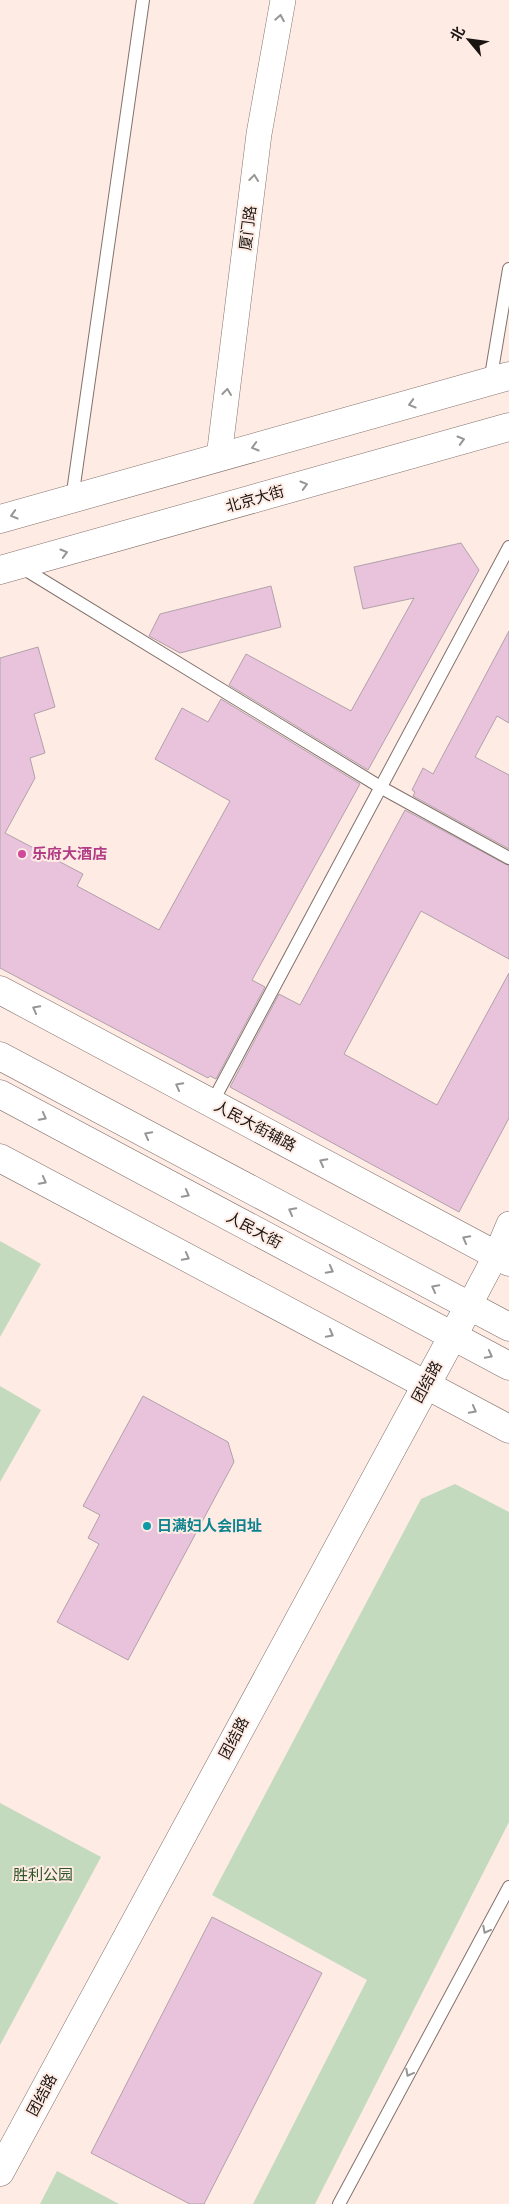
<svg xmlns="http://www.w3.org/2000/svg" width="509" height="2204" viewBox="0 0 509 2204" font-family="'PT Sans Narrow','Noto Sans SC',sans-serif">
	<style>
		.green { fill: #c3dabf }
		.building { fill: #e9c3db; stroke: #b1a1ab }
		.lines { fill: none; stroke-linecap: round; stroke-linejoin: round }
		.lane-casing { stroke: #83726c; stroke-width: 14 }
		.street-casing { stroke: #83726c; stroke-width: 26 }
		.secondary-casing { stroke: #83726c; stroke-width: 29 }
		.primary-casing { stroke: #83726c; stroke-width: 29 }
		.lane { stroke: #fff; stroke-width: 12 }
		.street { stroke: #fff; stroke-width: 25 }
		.secondary { stroke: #fff; stroke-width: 28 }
		.primary { stroke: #fff; stroke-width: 28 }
		.oneway { stroke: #989694 }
		.hotel-dot { fill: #d1479c; stroke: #feebe4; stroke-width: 2 }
		.culture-dot { fill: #0f9aa8; stroke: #feebe4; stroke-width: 2 }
		.labels { text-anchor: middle; stroke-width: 4; stroke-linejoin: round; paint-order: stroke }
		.street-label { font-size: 15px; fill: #1b1512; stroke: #feebe4 }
		.hotel-label { font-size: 15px; font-weight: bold; fill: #b23c85; stroke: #feebe4; text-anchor: start }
		.culture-label { font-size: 15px; font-weight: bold; fill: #0d838f; stroke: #feebe4; text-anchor: start }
		.park-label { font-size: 15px; fill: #2c5427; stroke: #feebe4 }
	</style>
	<rect width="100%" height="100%" fill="#feebe4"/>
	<g class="green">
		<polygon points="0,1241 41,1264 0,1337"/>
		<polygon points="0,1386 41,1410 0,1482"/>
		<polygon points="455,1484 509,1512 509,1822 315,2204 253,2204 367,1980 212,1895 421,1499"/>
		<polygon points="0,1803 101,1857 0,2045"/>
		<polygon points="57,2171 119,2204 40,2204"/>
	</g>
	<g class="building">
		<polygon points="461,543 479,570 368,770 229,685 246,654 351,711 414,598 363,609 354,567"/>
		<polygon points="271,586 281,627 180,653 149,636 160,614"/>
		<polygon points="509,631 509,723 497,716 475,757 509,775 509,849 413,796 415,792 412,790 423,768 433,774"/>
		<polygon points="38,647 55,707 34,714 45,753 30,758 35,778 5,833 83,874 77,886 159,930 230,801 155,759 182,708 208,722 221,699 360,784 252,980 265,987 216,1079 210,1076 208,1078 0,968 0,658"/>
		<polygon points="405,810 509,866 509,959 421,911 344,1054 437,1105 509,973 509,1118 459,1212 230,1087 279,994 300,1005"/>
		<polygon points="143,1396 228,1442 234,1462 128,1660 57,1622 99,1544 88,1538 100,1515 83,1506"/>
		<polygon points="212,1917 322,1973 204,2204 190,2204 91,2153"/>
	</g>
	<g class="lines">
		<g class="lane-casing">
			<g id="lane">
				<polyline points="490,382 509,269"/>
				<polyline points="72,499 143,0"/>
				<polyline points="21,567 382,788 509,858"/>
				<polyline points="212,1103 509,547"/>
				<polyline points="339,2204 509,1887"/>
			</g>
		</g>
		<g class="street-casing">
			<g id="street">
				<polyline points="219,457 259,134 283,0"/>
				<polyline points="469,1306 496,1255 509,1224"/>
			</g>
		</g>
		<g class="secondary-casing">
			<g id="secondary">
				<polyline points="0,990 509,1262"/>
				<polyline points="0,1158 509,1429"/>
				<polyline points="0,2172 469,1306"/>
			</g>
		</g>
		<g class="primary-casing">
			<g id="primary">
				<polyline points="0,519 509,376"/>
				<polyline points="0,570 509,427"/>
				<polyline points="0,1056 509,1327"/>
				<polyline points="0,1094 509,1366"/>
			</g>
		</g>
		<use href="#lane" class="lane"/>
		<use href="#street" class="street"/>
		<use href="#secondary" class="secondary"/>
		<use href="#primary" class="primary"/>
	</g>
	<defs><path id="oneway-chevron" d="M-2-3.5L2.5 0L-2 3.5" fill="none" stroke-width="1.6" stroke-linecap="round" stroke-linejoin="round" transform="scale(1.25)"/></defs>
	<g class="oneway">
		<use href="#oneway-chevron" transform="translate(280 18) rotate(-80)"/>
		<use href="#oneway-chevron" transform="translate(254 178) rotate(-83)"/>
		<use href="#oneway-chevron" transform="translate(227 392) rotate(-83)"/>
		<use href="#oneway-chevron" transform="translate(412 404) rotate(164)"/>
		<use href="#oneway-chevron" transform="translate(461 440) rotate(-16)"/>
		<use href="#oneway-chevron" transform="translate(255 447) rotate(164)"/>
		<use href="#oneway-chevron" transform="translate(304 485) rotate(-16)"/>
		<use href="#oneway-chevron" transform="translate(14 515) rotate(164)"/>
		<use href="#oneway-chevron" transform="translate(64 553) rotate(-16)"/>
		<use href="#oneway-chevron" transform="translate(36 1009) rotate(-152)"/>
		<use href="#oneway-chevron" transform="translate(179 1086) rotate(-152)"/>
		<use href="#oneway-chevron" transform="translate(43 1117) rotate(28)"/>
		<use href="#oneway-chevron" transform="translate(148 1135) rotate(-152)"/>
		<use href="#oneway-chevron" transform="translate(323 1162) rotate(-152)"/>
		<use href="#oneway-chevron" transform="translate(43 1181) rotate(28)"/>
		<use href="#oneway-chevron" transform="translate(186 1194) rotate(28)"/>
		<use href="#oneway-chevron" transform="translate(292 1211) rotate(-152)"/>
		<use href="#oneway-chevron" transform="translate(466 1239) rotate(-152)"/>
		<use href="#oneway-chevron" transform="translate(186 1257) rotate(28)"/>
		<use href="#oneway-chevron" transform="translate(330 1270) rotate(28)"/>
		<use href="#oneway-chevron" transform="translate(435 1288) rotate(-152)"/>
		<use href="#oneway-chevron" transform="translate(330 1334) rotate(28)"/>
		<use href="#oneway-chevron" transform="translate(489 1355) rotate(28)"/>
		<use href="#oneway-chevron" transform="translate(473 1410) rotate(28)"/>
		<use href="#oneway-chevron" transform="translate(486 1930) rotate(118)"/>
		<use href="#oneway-chevron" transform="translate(409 2073) rotate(118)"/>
	</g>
	<circle class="hotel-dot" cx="22" cy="854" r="5"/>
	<circle class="culture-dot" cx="147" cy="1526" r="5"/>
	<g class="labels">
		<g class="street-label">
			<text transform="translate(248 228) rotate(-83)" y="5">厦门路</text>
			<text transform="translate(255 499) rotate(-16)" y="5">北京大街</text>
			<text transform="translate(255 1126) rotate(28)" y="5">人民大街辅路</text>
			<text transform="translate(254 1230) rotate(28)" y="5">人民大街</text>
			<text transform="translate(427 1382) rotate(-61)" y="5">团结路</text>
			<text transform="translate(234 1738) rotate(-62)" y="5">团结路</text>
			<text transform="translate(42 2095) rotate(-62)" y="5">团结路</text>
		</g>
		<g class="hotel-label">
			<text x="32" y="859">乐府大酒店</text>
		</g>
		<g class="culture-label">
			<text x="157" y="1531">日满妇人会旧址</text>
		</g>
		<g class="park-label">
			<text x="43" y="1880">胜利公园</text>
		</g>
	</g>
	<g transform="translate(469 40) rotate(299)" stroke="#feebe4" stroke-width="4" paint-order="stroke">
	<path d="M0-4L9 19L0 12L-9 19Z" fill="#1b1512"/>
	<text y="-8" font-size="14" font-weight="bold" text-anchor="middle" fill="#1b1512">北</text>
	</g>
</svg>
